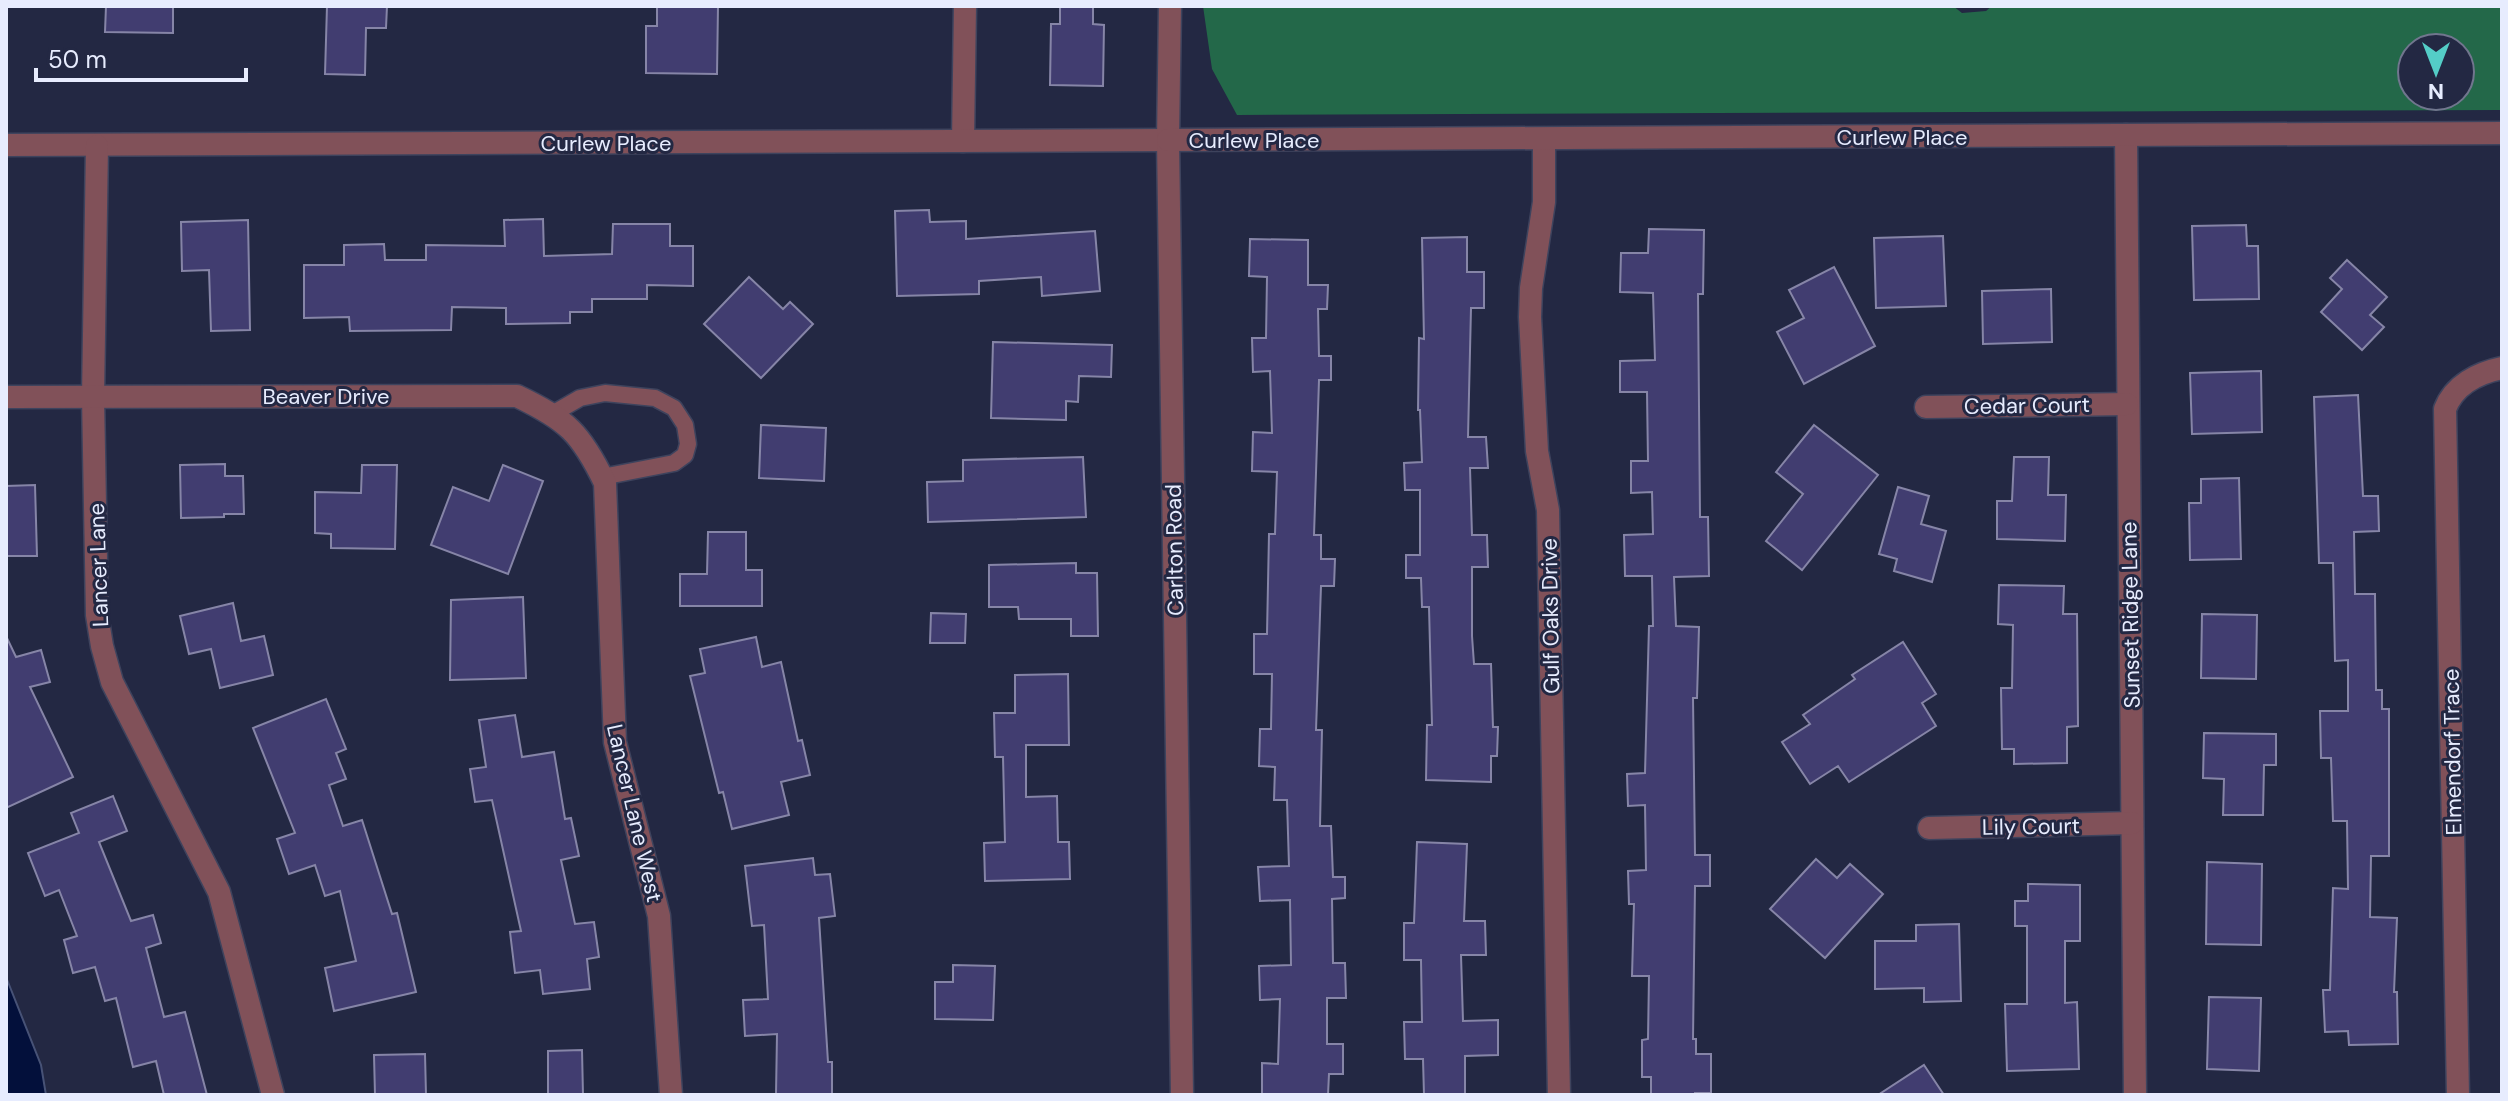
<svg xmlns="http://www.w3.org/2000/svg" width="2508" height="1101" viewBox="0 0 2508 1101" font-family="'DM Sans',sans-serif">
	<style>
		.forest { fill: #236849; fill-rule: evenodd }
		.water { fill: #03103b; stroke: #475276; stroke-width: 2 }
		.building { fill: #413d70; stroke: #8685a7; stroke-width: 2 }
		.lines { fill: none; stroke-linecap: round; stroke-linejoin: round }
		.service-casing { stroke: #3e435d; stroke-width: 19 }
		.minor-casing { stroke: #3e435d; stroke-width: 25 }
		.tertiary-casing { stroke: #3e435d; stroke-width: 25 }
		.service { stroke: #815159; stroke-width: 16 }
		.minor { stroke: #815159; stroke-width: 22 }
		.tertiary { stroke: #815159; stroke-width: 22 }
		.labels { text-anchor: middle; stroke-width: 6; stroke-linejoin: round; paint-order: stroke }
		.street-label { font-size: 22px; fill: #e7ecfe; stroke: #232843 }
	</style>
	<rect width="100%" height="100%" fill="#232843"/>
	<path class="forest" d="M1203,6H1953L1962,13L1986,11L1992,6H2502V110L1237,115L1212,69ZM2412,48H2460V96H2412Z"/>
	<polygon class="water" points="6,977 41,1065 46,1095 6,1095"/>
	<g class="building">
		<polygon points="106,6 173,6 173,33 105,32"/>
		<polygon points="327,6 387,6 386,28 366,28 365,75 325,74"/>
		<polygon points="657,6 718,6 717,74 646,73 646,26 657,26"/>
		<polygon points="1060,6 1093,6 1093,24 1104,25 1103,86 1050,85 1051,24 1060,24"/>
		<polygon points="929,210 930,222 966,221 966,239 1095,231 1100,291 1042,296 1041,277 979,281 979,294 897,296 895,211"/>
		<polygon points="543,219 544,256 612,254 613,224 670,224 670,246 693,246 693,286 647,285 647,299 592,299 592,312 570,312 570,323 506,324 506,308 452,307 451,330 350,331 349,317 304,318 304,265 344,265 344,245 384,244 385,260 426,260 426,245 505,246 504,220"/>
		<polygon points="248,220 250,330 211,331 209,270 182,271 181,222"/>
		<polygon points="2246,225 2247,246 2258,246 2259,299 2194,300 2192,226"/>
		<polygon points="1649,229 1704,230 1703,294 1698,294 1700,517 1708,517 1709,576 1674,577 1676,626 1699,627 1697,698 1693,698 1695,855 1710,855 1710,886 1695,886 1693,1039 1696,1039 1696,1054 1711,1054 1711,1093 1695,1093 1695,1095 1651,1095 1651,1077 1642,1077 1642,1040 1648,1039 1649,976 1632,976 1634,904 1629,904 1628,871 1646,870 1645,805 1628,806 1627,774 1645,773 1649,626 1653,626 1652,576 1625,576 1624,535 1653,534 1652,492 1631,493 1631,461 1648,461 1647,392 1620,392 1620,361 1655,360 1653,293 1620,292 1621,253 1648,253"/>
		<polygon points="1943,236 1946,306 1876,308 1874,238"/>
		<polygon points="1467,237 1467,272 1484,272 1484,308 1471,308 1468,437 1486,437 1488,468 1470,468 1472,535 1487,535 1488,567 1472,567 1472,636 1474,664 1491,664 1493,727 1498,727 1497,756 1491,756 1491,782 1426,780 1427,725 1432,725 1429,607 1422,607 1421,578 1406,578 1406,555 1420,555 1420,490 1405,490 1404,463 1422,462 1420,410 1418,410 1419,338 1424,339 1422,238"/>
		<polygon points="1250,239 1308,240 1308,285 1328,285 1327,309 1318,309 1319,356 1331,356 1331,380 1319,380 1314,535 1321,535 1321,559 1335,559 1334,586 1321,586 1316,730 1322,730 1320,826 1331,826 1333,877 1345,877 1345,898 1332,899 1333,963 1345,963 1346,998 1327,998 1327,1044 1343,1044 1343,1074 1329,1074 1328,1095 1262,1095 1262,1063 1278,1064 1280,999 1260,1000 1259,966 1291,965 1290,900 1260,901 1258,867 1289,866 1287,800 1274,800 1275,767 1259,766 1260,729 1271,729 1272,674 1254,674 1254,634 1267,634 1269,534 1275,534 1277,472 1252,471 1253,432 1272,433 1270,371 1253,372 1252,338 1266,338 1267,277 1249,276"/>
		<polygon points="2347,260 2387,297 2370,315 2384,327 2362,350 2321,312 2342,289 2330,278"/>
		<polygon points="1834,267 1875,346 1804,384 1777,332 1804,318 1789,290"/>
		<polygon points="749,277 783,309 790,302 813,324 761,378 704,324"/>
		<polygon points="2051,289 2052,342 1983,344 1982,291"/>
		<polygon points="993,342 1112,345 1111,377 1079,376 1078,402 1066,401 1066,420 991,418"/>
		<polygon points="2261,371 2262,432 2192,434 2190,373"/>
		<polygon points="2358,395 2363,496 2378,496 2379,531 2354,532 2355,594 2375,594 2376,690 2382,690 2382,709 2389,709 2389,856 2371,856 2370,917 2397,918 2394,992 2397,992 2398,1044 2349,1045 2348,1031 2325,1032 2323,990 2330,990 2333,888 2348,889 2347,821 2333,821 2331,758 2321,758 2320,711 2348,711 2348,660 2335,661 2333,563 2319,563 2314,397"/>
		<polygon points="761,425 826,428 824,481 759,478"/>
		<polygon points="1814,425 1878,475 1802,570 1766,541 1803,494 1776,472"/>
		<polygon points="1083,457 1086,517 928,522 927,482 963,481 963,460"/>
		<polygon points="2014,457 2049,457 2048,495 2066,495 2065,541 1997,539 1997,501 2012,501"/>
		<polygon points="225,464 225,476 243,476 244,514 224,514 224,517 181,518 180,465"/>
		<polygon points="362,465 397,465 395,549 331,548 331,534 315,533 315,492 361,493"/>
		<polygon points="503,465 543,481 508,574 431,545 453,487 489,501"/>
		<polygon points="2239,478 2241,559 2190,560 2189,503 2201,503 2201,479"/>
		<polygon points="35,485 37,556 6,556 6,486"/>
		<polygon points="1898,487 1929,496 1921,524 1946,531 1932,582 1894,571 1897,559 1879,554"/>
		<polygon points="708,532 746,532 746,570 762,570 762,606 680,606 680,574 707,574"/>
		<polygon points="1076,563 1076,573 1097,573 1098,636 1071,636 1071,619 1019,619 1018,607 989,607 989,565"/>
		<polygon points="1999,585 2064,586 2063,614 2077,614 2078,726 2067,727 2067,763 2014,764 2014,749 2002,749 2001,688 2012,688 2013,625 1998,624"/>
		<polygon points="523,597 526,678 450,680 451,600"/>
		<polygon points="233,603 241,641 264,636 273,675 220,688 211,649 189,654 180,616"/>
		<polygon points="931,613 966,614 965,643 930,643"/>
		<polygon points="2202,614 2257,615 2256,679 2201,678"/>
		<polygon points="6,636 16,657 41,650 50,682 30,687 73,777 6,808"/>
		<polygon points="756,637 762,667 781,662 798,741 802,740 810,775 781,782 789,815 732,829 723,792 719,793 690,676 705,673 700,649"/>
		<polygon points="1903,642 1936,694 1922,703 1936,726 1849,782 1838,766 1810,784 1782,742 1810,724 1803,715 1855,679 1852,675"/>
		<polygon points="1068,674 1069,745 1026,745 1026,797 1057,796 1058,842 1069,842 1070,879 985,881 984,843 1005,842 1003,757 995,757 994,713 1015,713 1015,675"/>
		<polygon points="326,699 346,749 336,753 346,779 329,785 343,826 362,820 392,914 397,913 416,992 334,1011 325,968 356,961 340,891 325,896 315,865 289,874 277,839 295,833 253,728"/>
		<polygon points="515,715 522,757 554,752 565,819 571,818 579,856 561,860 575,924 594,922 599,957 587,959 590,989 543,994 540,970 515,973 510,932 521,931 492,800 475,802 470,769 486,767 479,720"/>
		<polygon points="2204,733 2276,734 2276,765 2264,765 2263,815 2223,815 2224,779 2203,778"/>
		<polygon points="113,796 127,831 99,842 131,921 153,915 161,943 146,948 164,1017 185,1012 207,1095 164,1095 156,1061 133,1067 116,998 105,1001 95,967 73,973 64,940 77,936 59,890 45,896 28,853 79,833 71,813"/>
		<polygon points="1417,842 1467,844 1464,921 1485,921 1486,955 1461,955 1463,1021 1498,1020 1498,1055 1465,1056 1465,1095 1424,1095 1423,1059 1405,1059 1404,1022 1422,1022 1421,960 1404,960 1404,923 1414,923"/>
		<polygon points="813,858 815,875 830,874 835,916 819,918 828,1062 832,1062 832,1095 776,1095 777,1034 745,1036 743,1000 768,999 764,925 752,926 745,866"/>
		<polygon points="1816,859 1837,878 1850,864 1883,894 1825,958 1770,909"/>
		<polygon points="2207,862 2262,864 2261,945 2206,944"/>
		<polygon points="2028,884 2080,885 2080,941 2065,941 2065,1003 2077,1002 2079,1069 2007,1071 2005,1004 2027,1004 2027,926 2015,926 2015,901 2028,901"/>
		<polygon points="1959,924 1961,1001 1924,1002 1924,988 1875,989 1875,941 1916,941 1916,925"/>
		<polygon points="953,965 995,966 993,1020 935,1019 935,982 953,982"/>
		<polygon points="2209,997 2261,998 2259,1071 2207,1069"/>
		<polygon points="582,1050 583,1095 548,1095 548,1051"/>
		<polygon points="425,1054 426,1095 375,1095 374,1055"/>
		<polygon points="1924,1065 1944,1095 1878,1095"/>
	</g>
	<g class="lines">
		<g class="service-casing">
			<polyline id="service" points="554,413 580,398 605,393 655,398 674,408 685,425 688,444 685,455 674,463 602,477"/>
		</g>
		<g class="minor-casing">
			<g id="minor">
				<polyline points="2126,135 2135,1095"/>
				<polyline points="1544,139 1544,202 1531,288 1530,317 1537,451 1548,510 1559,1095"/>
				<polyline points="963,141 965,6"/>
				<polyline points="6,145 1168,140"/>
				<polyline points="97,146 93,397 97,615 102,646 112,682 219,892 273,1095"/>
				<path d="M6,397L517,396C567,420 581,433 605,483L615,742L659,916L671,1095"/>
				<polyline points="1926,407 2127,404"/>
				<polyline points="1929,828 2132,823"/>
				<path d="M2458,1095L2445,409C2454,385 2478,373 2502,368"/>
			</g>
		</g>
		<g class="tertiary-casing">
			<g id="tertiary">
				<polyline points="1170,6 1168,140 1182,1095"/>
				<polyline points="1168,140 2502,133"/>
			</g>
		</g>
		<use href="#service" class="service"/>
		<use href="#minor" class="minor"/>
		<use href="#tertiary" class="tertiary"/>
	</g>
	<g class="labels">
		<g class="street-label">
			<text x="1902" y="145">Curlew Place</text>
			<text x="1254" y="148">Curlew Place</text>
			<text x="606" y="151">Curlew Place</text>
			<text x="326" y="404">Beaver Drive</text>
			<text transform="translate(2027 405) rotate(-1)" y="8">Cedar Court</text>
			<text transform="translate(1174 550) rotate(-91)" y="8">Carlton Road</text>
			<text transform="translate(98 565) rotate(-92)" y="8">Lancer Lane</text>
			<text transform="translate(2130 615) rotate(-91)" y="8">Sunset Ridge Lane</text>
			<text transform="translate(1550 616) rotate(-91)" y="8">Gulf Oaks Drive</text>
			<text transform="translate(2452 752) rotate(-91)" y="8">Elmendorf Trace</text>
			<text transform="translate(635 813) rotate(77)" y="8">Lancer Lane West</text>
			<text transform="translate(2031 826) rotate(-1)" y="8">Lily Court</text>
		</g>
	</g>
	<rect width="2508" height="1101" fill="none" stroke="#e7ecfe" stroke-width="16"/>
	<g transform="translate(2436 72) rotate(180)"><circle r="38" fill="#232843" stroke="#71768e" stroke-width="2"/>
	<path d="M0-6L14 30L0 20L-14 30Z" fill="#54cdc7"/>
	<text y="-12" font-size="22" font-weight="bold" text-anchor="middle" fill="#e7ecfe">N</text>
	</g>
	<path d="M36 68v12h210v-12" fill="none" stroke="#e7ecfe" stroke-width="4"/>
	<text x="48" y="68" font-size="24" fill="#e7ecfe" stroke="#232843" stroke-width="6" paint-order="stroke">50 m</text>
</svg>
